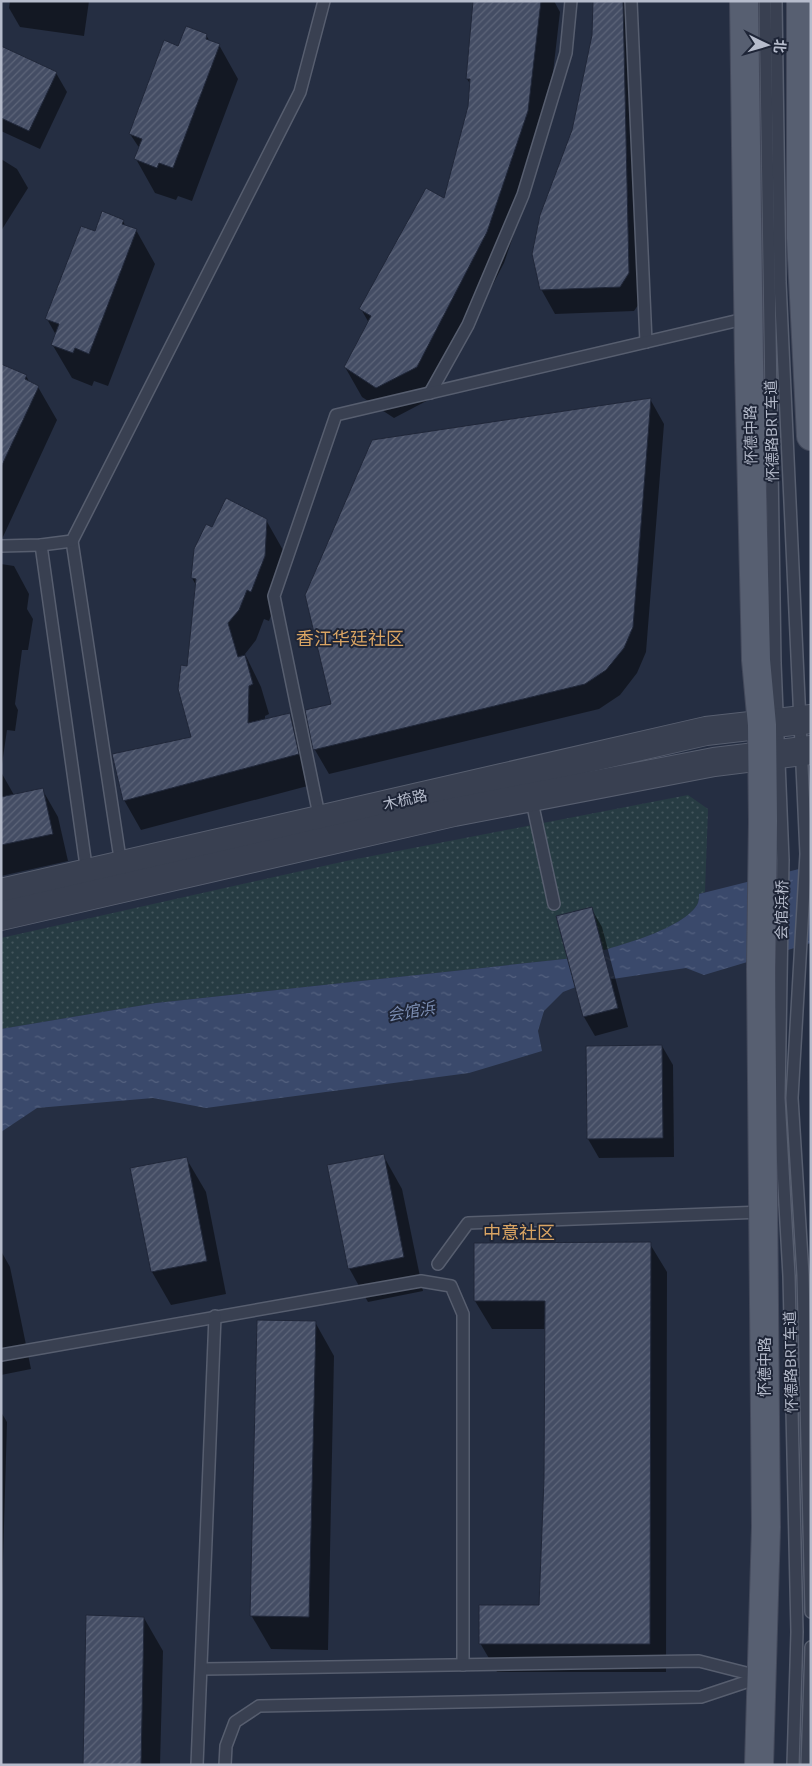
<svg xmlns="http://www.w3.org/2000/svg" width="812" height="1766" viewBox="0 0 812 1766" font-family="'Open Sans','Noto Sans SC',sans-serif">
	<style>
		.park { fill: url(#park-dots) }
		.water { fill: url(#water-ripples) }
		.shadow { fill: #0007 }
		.building { fill: url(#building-hatch); stroke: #202739 }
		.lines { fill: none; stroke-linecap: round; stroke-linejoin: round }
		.service-casing { stroke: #575e6f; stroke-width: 14 }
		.tertiary-casing { stroke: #575e6f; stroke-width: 30 }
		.primary-casing { stroke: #43495b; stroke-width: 30 }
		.service { stroke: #394051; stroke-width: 11 }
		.tertiary { stroke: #394051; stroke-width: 28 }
		.primary { stroke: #575f71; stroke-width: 28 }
		.labels { text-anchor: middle; stroke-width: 4; stroke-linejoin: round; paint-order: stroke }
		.street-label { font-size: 15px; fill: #b6bccc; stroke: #1e2537 }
		.water-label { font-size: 16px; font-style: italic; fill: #7c8eb3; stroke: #1e2537 }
		.quarter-label { font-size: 18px; fill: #d9a463; stroke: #1e2537 }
	</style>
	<defs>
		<pattern id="park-dots" width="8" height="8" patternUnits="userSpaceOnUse" patternTransform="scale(1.25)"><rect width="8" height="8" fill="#273c43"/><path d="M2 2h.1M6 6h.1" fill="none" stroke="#44565d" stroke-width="1.8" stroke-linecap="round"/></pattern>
		<pattern id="water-ripples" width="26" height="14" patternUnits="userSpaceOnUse" patternTransform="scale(1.25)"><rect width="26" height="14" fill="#3a496b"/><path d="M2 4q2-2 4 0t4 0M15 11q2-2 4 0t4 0" fill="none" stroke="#54617f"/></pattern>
		<pattern id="building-hatch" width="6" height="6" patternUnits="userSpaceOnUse" patternTransform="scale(1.25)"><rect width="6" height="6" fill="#444d64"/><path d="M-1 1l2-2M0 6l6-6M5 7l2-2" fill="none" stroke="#5d6579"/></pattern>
	</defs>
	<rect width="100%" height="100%" fill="#252e42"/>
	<path class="park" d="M688,795L708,809L705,892L699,894C699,897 699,902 697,905C680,932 605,950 574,958L156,1003L1,1029V938L346,861Z"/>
	<path class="water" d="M811,866V943L704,975L686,968L586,983L563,992L544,1011L538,1031L542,1051L469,1073L206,1108L153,1098L37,1108L1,1132V1029L156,1003L574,958C604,950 680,932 697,905C699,902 699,897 699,894Z"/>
	<g class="shadow">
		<polygon points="10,1 89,1 84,36 20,27 9,8"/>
		<polygon points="474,1 554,1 560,12 545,142 504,263 434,397 394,418 362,397 345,367 369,323 361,309 445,200 469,106 471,85 467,79"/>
		<polygon points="594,1 628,1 643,298 634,311 555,314 541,289 593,35"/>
		<polygon points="206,35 210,42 219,45 238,79 192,201 178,196 176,200 155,193 136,159 140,149 130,134 179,48"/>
		<polygon points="1,47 56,73 67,92 40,149 1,131"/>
		<polygon points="1,159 17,169 28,188 1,231"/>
		<polygon points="123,221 126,227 136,230 155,264 108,386 94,381 92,386 72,378 52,344 56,335 47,319 95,233"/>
		<polygon points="26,376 30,383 38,387 57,420 2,539 1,378"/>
		<polygon points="650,399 664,424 646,652 637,673 620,695 599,709 329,774 315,750 307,711 333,705"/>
		<polygon points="266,520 283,550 281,587 269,621 264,619 256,640 245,654 261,687 269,714 265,716 265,720 290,715 307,745 315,784 141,830 124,800 192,738 188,667 197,587 192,578 213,529"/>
		<polygon points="1,564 14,566 29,594 27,609 33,619 28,650 22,650 15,704 18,710 15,731 7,730 1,771"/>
		<polygon points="1,772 14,795 42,789 58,817 68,861 1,876"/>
		<polygon points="591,908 602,927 628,1027 595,1036 584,1017"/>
		<polygon points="662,1046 673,1065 674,1157 599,1158 588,1139"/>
		<polygon points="383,1155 402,1189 423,1291 368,1302 349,1268"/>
		<polygon points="186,1158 206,1192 226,1294 171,1305 152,1272 132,1169"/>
		<polygon points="650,1244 667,1272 666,1672 497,1672 480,1643 540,1606 545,1479 546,1329 492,1329 475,1301"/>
		<polygon points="1,1251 10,1267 31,1369 1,1375"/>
		<polygon points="315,1322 334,1356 328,1650 271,1649 251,1615"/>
		<polygon points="1,1412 7,1422 1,1629"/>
		<polygon points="144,1618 163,1651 160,1765 84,1765"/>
	</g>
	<g class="building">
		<polygon points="473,1 541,1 528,111 487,232 417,367 376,388 344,367 371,316 359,309 426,188 444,198 468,106 470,79 466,79"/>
		<polygon points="593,1 623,1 629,273 620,287 540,290 532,254 540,215 572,130 592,35"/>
		<polygon points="186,26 207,34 206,39 220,44 173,168 159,163 157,168 134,159 142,139 129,134 164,40 178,46"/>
		<polygon points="1,46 57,72 29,131 1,118"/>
		<polygon points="102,211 124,220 122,224 137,229 89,354 75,348 73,353 51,345 59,324 45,319 81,226 95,231"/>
		<polygon points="1,364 27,375 25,379 39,386 1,467"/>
		<polygon points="651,398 633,627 624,648 606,670 585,684 313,750 305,710 331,704 305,595 372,440"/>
		<polygon points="226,498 267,519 265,556 251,592 247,590 239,610 228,623 238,657 245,655 253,684 249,686 248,723 290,713 299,754 123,801 112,754 191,737 178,689 181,665 187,666 196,579 191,578 194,549 206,524 212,527"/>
		<polygon points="43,788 53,834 1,845 1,797"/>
		<polygon points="592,907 618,1008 583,1017 556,916"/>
		<polygon points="662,1045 663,1138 587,1139 586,1046"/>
		<polygon points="384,1154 404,1257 348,1269 327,1165"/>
		<polygon points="187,1157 207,1261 151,1272 130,1168"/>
		<polygon points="651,1242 650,1644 479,1644 479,1605 539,1605 544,1479 545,1301 474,1301 474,1243"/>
		<polygon points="257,1320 316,1321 309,1617 250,1616"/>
		<polygon points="86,1615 144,1617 141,1765 83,1765"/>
	</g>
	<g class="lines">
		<g class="service-casing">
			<g id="service">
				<polyline points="631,1 646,342"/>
				<polyline points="765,1 775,663 783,860 779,1098 789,1276 797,1632 793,1765"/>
				<polyline points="776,1 780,282 806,854 792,1098 803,1275 811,1612"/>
				<polyline points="430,393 468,325 523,195 566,53 571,1"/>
				<polyline points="72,541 121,865"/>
				<polyline points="41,545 87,873"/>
				<polyline points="1,546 41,545 72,541 300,92 324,1"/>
				<polyline points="531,797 554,904"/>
				<polyline points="320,820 274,596 336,415 748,318"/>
				<polyline points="438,1264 468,1223 763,1212"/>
				<polyline points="1,1355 421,1281 451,1286 463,1314 463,1665"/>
				<polyline points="202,1669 699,1661 762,1677"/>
				<polyline points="197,1765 215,1316"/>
				<polyline points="225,1765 226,1746 235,1722 259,1706 701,1697 761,1677"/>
				<polyline points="807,1765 811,1647"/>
			</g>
		</g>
		<g class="tertiary-casing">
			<g id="tertiary">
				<polyline points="1,893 706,731 811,719"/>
				<polyline points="1,916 454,812 714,762 811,750"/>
			</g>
		</g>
		<g class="primary-casing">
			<g id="primary">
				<polyline points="744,1 749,362 756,660 762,725 763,821 761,969 766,1527 759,1765"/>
				<polyline points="801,1 801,238 811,436"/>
			</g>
		</g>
		<use href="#service" class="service"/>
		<use href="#tertiary" class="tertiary"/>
		<use href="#primary" class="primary"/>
	</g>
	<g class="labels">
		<g class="street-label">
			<text transform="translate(772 431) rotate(-91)" y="5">怀德路BRT车道</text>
			<text transform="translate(751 435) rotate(-91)" y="5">怀德中路</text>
			<text transform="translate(405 800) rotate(-13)" y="5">木梳路</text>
			<text transform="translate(782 910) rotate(-89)" y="5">会馆浜桥</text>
			<text transform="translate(791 1362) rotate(-91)" y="5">怀德路BRT车道</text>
			<text transform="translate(765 1367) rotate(-90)" y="5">怀德中路</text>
		</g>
		<g class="water-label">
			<text transform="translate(411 1011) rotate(-9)" y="6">会馆浜</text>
		</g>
		<g class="quarter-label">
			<text x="350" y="645">香江华廷社区</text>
			<text x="519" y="1239">中意社区</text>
		</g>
	</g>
	<rect width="812" height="1766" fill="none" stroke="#b6bccc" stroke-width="5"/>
	<g transform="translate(767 45) rotate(95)" stroke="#1e2537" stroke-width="4" paint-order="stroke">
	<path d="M0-4L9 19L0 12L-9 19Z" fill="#b6bccc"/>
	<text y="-8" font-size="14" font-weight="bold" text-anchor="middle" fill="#b6bccc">北</text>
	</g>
</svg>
